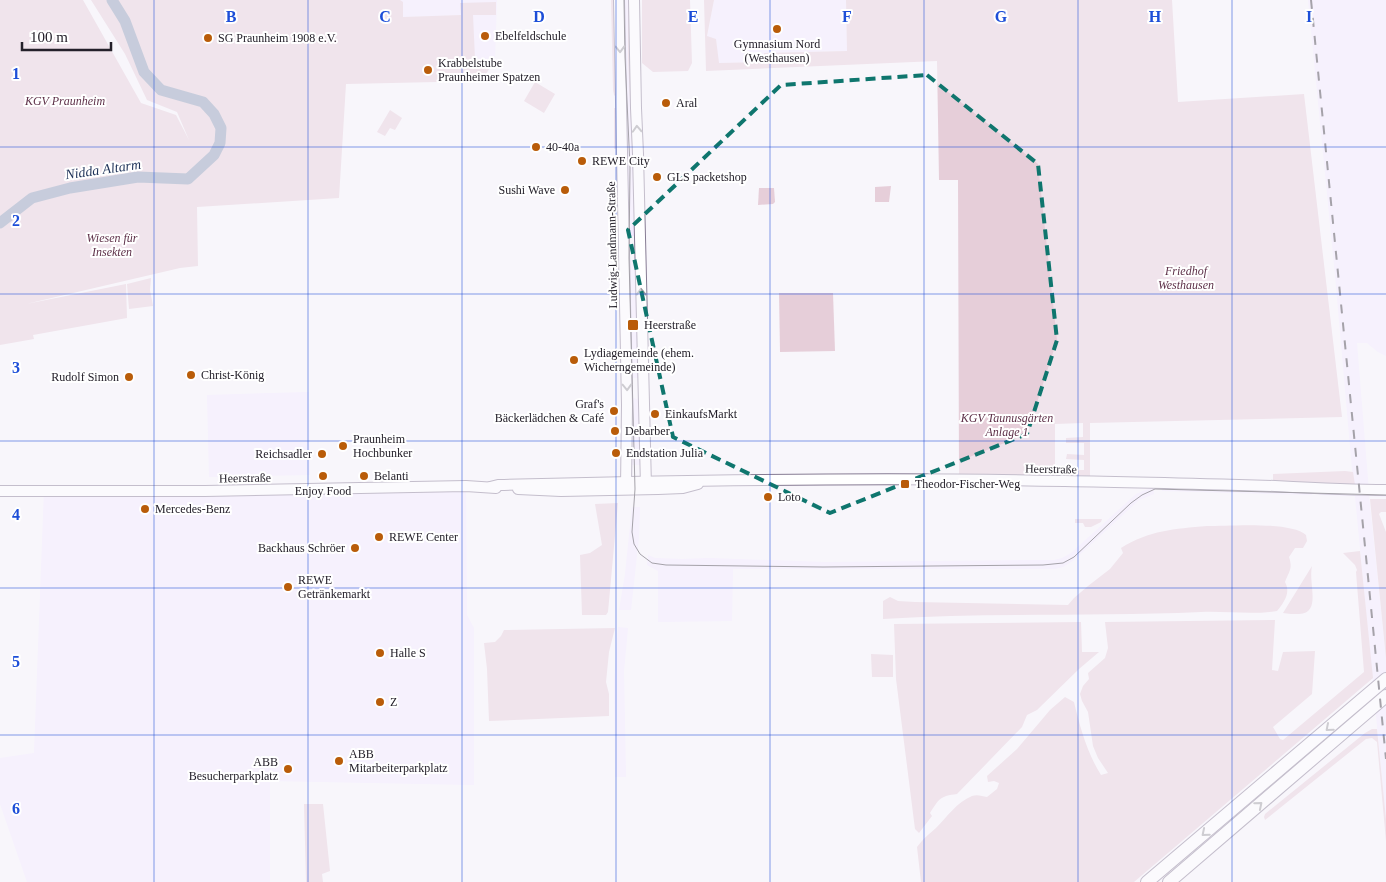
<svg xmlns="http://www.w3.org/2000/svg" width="1386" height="882" viewBox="0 0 1386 882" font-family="Georgia,serif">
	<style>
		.built { fill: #f3eaff }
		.green { fill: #e6ced9 }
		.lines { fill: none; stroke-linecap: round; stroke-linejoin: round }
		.river { stroke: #8c9ab5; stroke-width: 11 }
		.secondary-casing { stroke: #867b93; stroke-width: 12 }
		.highway-casing { stroke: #867b93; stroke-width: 14 }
		.secondary { stroke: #fff; stroke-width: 10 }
		.highway { stroke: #fff; stroke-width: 12 }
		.tram { stroke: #403c45; stroke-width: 1 }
		.rail { stroke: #403c45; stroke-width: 2; stroke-dasharray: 9 9; stroke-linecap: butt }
		.oneway { stroke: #9c9b9f }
		.marked { fill: none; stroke: #0f766e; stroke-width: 4; stroke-dasharray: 10 6; stroke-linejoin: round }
		.grid { fill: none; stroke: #1d4ed8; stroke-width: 1; stroke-opacity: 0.55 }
		.poi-dot { fill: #b95c09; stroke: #fff; stroke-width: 2 }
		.labels { text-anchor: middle; stroke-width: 4; stroke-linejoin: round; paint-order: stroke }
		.poi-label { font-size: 12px; fill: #24202a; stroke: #fff; text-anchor: start }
		.park-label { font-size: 12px; font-style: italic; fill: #5e3149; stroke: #fff }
		.street-label { font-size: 12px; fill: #24202a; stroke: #fff }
		.water-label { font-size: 14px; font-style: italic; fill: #1f3359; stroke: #fff }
		.grid-label { font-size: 16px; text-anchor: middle; font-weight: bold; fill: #1d4ed8; stroke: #fff; stroke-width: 4; stroke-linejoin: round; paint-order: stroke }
	</style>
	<rect width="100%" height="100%" fill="#f8f6fb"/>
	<g class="built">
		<polygon points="400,0 497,0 495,59 475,60 461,15 403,17 402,3"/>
		<polygon points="622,0 628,0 628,58 636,236 629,236 628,169 622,64"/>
		<polygon points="714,0 846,0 847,51 764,53 765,62 718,63 716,39 707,37"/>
		<polygon points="1308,0 1386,0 1386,356 1378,352 1367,343 1357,343 1369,492 1386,493 1386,497 1369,496 1386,658 1386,819 1355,496 1319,495 1319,491 1354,492 1335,275"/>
		<polygon points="634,257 638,257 640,378 629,378 628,260 634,260"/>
		<polygon points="309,392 310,475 209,477 207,395"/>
		<polygon points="634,398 639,400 640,465 632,465 631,402"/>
		<polygon points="466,485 467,615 474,628 474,785 270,781 270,882 27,882 0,804 0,758 34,753 44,490"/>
		<polygon points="1163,485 1312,491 1312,495 1162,491"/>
		<polygon points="1153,487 1154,494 1139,500 1074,560 1063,567 1055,569 733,569 732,621 658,622 658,571 647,565 648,555 655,558 682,559 709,558 825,562 1054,560 1062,558 1071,553 1136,494"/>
		<polygon points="632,507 640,507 639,537 631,610 619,610 625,574"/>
		<polygon points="618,627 628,628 624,671 626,777 615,777 614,682"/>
	</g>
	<g class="green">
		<polygon points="0,0 83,0 141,103 176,115 189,140 177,112 147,100 125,54 91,0 400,0 403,2 403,17 461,15 460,3 496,2 496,15 473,15 475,59 495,59 482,81 346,84 339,198 197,207 198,266 180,268 26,304 126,284 127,318 33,335 34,339 0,345"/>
		<polygon points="611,0 615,0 616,95 615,96 614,95 613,90"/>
		<polygon points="628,0 629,0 630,71 636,236 628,58"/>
		<polygon points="642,0 690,0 692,63 688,71 653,72 642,63"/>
		<polygon points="704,0 714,0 707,36 716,39 719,63 764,62 764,53 847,51 846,0 1172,0 1178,102 1304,94 1342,417 1090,423 1090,476 1061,475 1062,470 1084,470 1084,460 1066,459 1067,454 1084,455 1084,443 1066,443 1066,438 1083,437 1083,423 1055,424 1055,476 959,474 958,180 939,180 937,61 706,71"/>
		<polygon points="535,82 555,94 544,113 524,101"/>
		<polygon points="614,108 617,108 618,149 614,149"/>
		<polygon points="390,110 402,118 395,130 390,128 385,136 377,132"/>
		<polygon points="891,186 889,202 875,202 875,187"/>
		<polygon points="759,188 774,188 775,202 773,204 758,205"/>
		<polygon points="151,278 150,290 153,306 129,309 127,284"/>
		<polygon points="779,293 833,293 835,351 780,352"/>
		<polygon points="1345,471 1353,472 1355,485 1273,484 1273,474"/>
		<polygon points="1370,499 1386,499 1386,512 1381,512 1379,514 1386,532 1386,658"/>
		<polygon points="618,503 608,612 606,615 582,615 580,555 590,553 602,545 595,504"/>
		<polygon points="1075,519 1102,519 1101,522 1091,527 1085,527 1083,523 1075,523"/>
		<path d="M1207,526C1229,526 1291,521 1306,535L1307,541L1303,548H1295L1289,557C1293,569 1289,571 1285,582C1291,593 1284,602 1277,611C1252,615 1226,611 1201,612C1095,617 989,612 883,619V601L890,597L898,601L915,602L1068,605L1074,598L1088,586L1110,569L1123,553L1121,548C1150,530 1174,529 1207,526Z"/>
		<path d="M1360,551L1373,678L1134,882H921L917,847C923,839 929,834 936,828C947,817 957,802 972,796C977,794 982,796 987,797L997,789L999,783L994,781L988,782L987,776L1017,749L1050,710L1065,697L1074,702C1080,727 1087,753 1101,775L1108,773L1098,758L1093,746L1088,712L1082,701L1080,694L1083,686L1089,679L1088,673L1105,658L1108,648L1105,622L1275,620L1272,670L1278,671L1283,652L1315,651L1312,694L1273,727L1280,739L1283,740L1364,672L1356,572L1357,570L1355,565L1343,553Z"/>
		<path d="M1312,566C1308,584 1322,613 1299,614C1294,614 1288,614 1283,613Z"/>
		<path d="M1081,622L1082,652H1099L1079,669L1037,710L1027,715L1022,727L957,794C940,796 939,799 930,813L932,816L919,833L915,829L896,679L894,624Z"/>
		<polygon points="615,628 609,652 606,682 609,694 609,716 489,721 487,669 484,643 495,642 501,636 504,630"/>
		<polygon points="871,654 893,655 893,677 872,677"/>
		<polygon points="1372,729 1377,729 1386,819 1386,841 1377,742 1372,738 1366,739 1265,820 1264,817 1265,814 1365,733"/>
		<polygon points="304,804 323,804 330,871 322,874 323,882 306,882"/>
	</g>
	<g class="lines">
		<polyline class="river" points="0,223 32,198 70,188 138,177 188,179 214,155 220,143 221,128 214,114 203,102 161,90 144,72 125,21 112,0"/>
		<g class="secondary-casing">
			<g id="secondary">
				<polyline points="619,0 627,405 626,488"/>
				<polyline points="634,0 636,108 638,154 646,487"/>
				<path d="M490,487L498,485C687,480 876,477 1065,481C1135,482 1205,484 1275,486C1312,488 1349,490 1386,490"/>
				<polyline points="518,489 561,491 658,489 683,488 698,484"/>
				<polyline points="0,491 205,491 466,486 496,488"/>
			</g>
		</g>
		<g class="highway-casing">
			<g id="highway">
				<polyline points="1147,882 1386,679"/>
				<polyline points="1169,882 1386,696"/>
			</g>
		</g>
		<use href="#secondary" class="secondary"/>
		<use href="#highway" class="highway"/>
		<polyline class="tram" points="624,0 625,57 630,167 629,258 635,489 632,532 634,544 640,554 652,563 666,565 823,567 1043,565 1063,563 1074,557 1131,503 1142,495 1155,489 1386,495"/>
		<polyline class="rail" points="1311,0 1386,759"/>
	</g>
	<defs><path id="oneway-chevron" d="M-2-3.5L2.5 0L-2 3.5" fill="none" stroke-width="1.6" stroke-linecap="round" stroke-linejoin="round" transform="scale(1.25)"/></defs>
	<g class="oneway">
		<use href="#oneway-chevron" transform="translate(620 49) rotate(88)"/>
		<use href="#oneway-chevron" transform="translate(637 129) rotate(-93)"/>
		<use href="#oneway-chevron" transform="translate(641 292) rotate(-91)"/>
		<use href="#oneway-chevron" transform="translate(627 387) rotate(88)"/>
		<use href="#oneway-chevron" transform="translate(1329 728) rotate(139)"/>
		<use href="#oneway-chevron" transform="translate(1259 805) rotate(-40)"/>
		<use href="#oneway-chevron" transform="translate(1205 833) rotate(140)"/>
	</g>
	<path d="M0 0H1386V882H0ZM927,75L1038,164L1057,340L1027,434L830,513L673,437L628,230L781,85Z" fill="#f8f6fb" fill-opacity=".55" fill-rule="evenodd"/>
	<path class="marked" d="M927,75L1038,164L1057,340L1027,434L830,513L673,437L628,230L781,85Z"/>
	<path class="grid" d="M154,0V882M308,0V882M462,0V882M616,0V882M770,0V882M924,0V882M1078,0V882M1232,0V882M0,147H1386M0,294H1386M0,441H1386M0,588H1386M0,735H1386"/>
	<g class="poi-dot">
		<circle cx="777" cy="29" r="5"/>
		<circle cx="485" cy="36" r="5"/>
		<circle cx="208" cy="38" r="5"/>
		<circle cx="428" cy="70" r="5"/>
		<circle cx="666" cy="103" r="5"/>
		<circle cx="536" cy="147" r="5"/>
		<circle cx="582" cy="161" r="5"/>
		<circle cx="657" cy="177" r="5"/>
		<circle cx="565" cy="190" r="5"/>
		<rect x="627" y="319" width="12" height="12" rx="2.5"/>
		<circle cx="574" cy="360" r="5"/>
		<circle cx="191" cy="375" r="5"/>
		<circle cx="129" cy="377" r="5"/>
		<circle cx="614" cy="411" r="5"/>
		<circle cx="655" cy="414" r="5"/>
		<circle cx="615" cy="431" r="5"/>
		<circle cx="343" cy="446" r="5"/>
		<circle cx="616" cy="453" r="5"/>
		<circle cx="322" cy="454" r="5"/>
		<circle cx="323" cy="476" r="5"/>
		<circle cx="364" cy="476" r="5"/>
		<rect x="900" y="479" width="10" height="10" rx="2.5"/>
		<circle cx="768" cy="497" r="5"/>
		<circle cx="145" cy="509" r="5"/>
		<circle cx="379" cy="537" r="5"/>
		<circle cx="355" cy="548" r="5"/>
		<circle cx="288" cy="587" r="5"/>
		<circle cx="380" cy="653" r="5"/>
		<circle cx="380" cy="702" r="5"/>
		<circle cx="339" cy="761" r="5"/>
		<circle cx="288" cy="769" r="5"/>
	</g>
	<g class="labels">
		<g class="poi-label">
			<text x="495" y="40">Ebelfeldschule</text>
			<text x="218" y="42">SG Praunheim 1908 e.V.</text>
			<text x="777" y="48" text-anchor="middle">Gymnasium Nord<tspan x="777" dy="14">(Westhausen)</tspan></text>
			<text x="438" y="67">Krabbelstube<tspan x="438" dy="14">Praunheimer Spatzen</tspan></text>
			<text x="676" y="107">Aral</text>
			<text x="546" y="151">40-40a</text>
			<text x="592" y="165">REWE City</text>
			<text x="667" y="181">GLS packetshop</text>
			<text x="555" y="194" text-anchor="end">Sushi Wave</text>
			<text x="644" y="329">Heerstraße</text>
			<text x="584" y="357">Lydiagemeinde (ehem.<tspan x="584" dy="14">Wicherngemeinde)</tspan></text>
			<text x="201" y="379">Christ-König</text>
			<text x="119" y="381" text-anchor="end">Rudolf Simon</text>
			<text x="604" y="408" text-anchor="end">Graf's<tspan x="604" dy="14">Bäckerlädchen &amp; Café</tspan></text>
			<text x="665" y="418">EinkaufsMarkt</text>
			<text x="625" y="435">Debarber</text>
			<text x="353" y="443">Praunheim<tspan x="353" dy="14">Hochbunker</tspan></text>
			<text x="626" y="457">Endstation Julia</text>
			<text x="312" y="458" text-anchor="end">Reichsadler</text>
			<text x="374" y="480">Belanti</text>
			<text x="915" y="488">Theodor-Fischer-Weg</text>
			<text x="323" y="495" text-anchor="middle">Enjoy Food</text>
			<text x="778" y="501">Loto</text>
			<text x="155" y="513">Mercedes-Benz</text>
			<text x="389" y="541">REWE Center</text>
			<text x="345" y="552" text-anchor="end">Backhaus Schröer</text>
			<text x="298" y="584">REWE<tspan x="298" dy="14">Getränkemarkt</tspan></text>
			<text x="390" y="657">Halle S</text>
			<text x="390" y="706">Z</text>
			<text x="349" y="758">ABB<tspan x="349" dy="14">Mitarbeiterparkplatz</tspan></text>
			<text x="278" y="766" text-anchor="end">ABB<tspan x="278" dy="14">Besucherparkplatz</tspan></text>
		</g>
		<g class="park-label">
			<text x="65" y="105">KGV Praunheim</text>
			<text x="112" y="242">Wiesen für<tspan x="112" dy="14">Insekten</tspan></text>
			<text x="1186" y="275">Friedhof<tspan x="1186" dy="14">Westhausen</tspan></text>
			<text x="1007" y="422">KGV Taunusgärten<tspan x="1007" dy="14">Anlage 1</tspan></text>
		</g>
		<g class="street-label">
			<text transform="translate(612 245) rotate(-91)" y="4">Ludwig-Landmann-Straße</text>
			<text transform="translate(1051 469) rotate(1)" y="4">Heerstraße</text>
			<text transform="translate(245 478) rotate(-1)" y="4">Heerstraße</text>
		</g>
		<g class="water-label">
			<text transform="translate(103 169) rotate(-8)" y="5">Nidda Altarm</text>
		</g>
	</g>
	<g class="grid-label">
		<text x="231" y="22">B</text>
		<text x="385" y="22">C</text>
		<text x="539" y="22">D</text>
		<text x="693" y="22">E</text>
		<text x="847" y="22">F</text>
		<text x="1001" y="22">G</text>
		<text x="1155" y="22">H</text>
		<text x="1309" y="22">I</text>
		<text x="16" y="79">1</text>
		<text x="16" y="226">2</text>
		<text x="16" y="373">3</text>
		<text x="16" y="520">4</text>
		<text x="16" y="667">5</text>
		<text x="16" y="814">6</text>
	</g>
	<path d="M22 42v8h89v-8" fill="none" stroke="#24202a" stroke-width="2.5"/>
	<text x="30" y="42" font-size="15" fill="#24202a" stroke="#ffffff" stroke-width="4" paint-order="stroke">100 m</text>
</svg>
